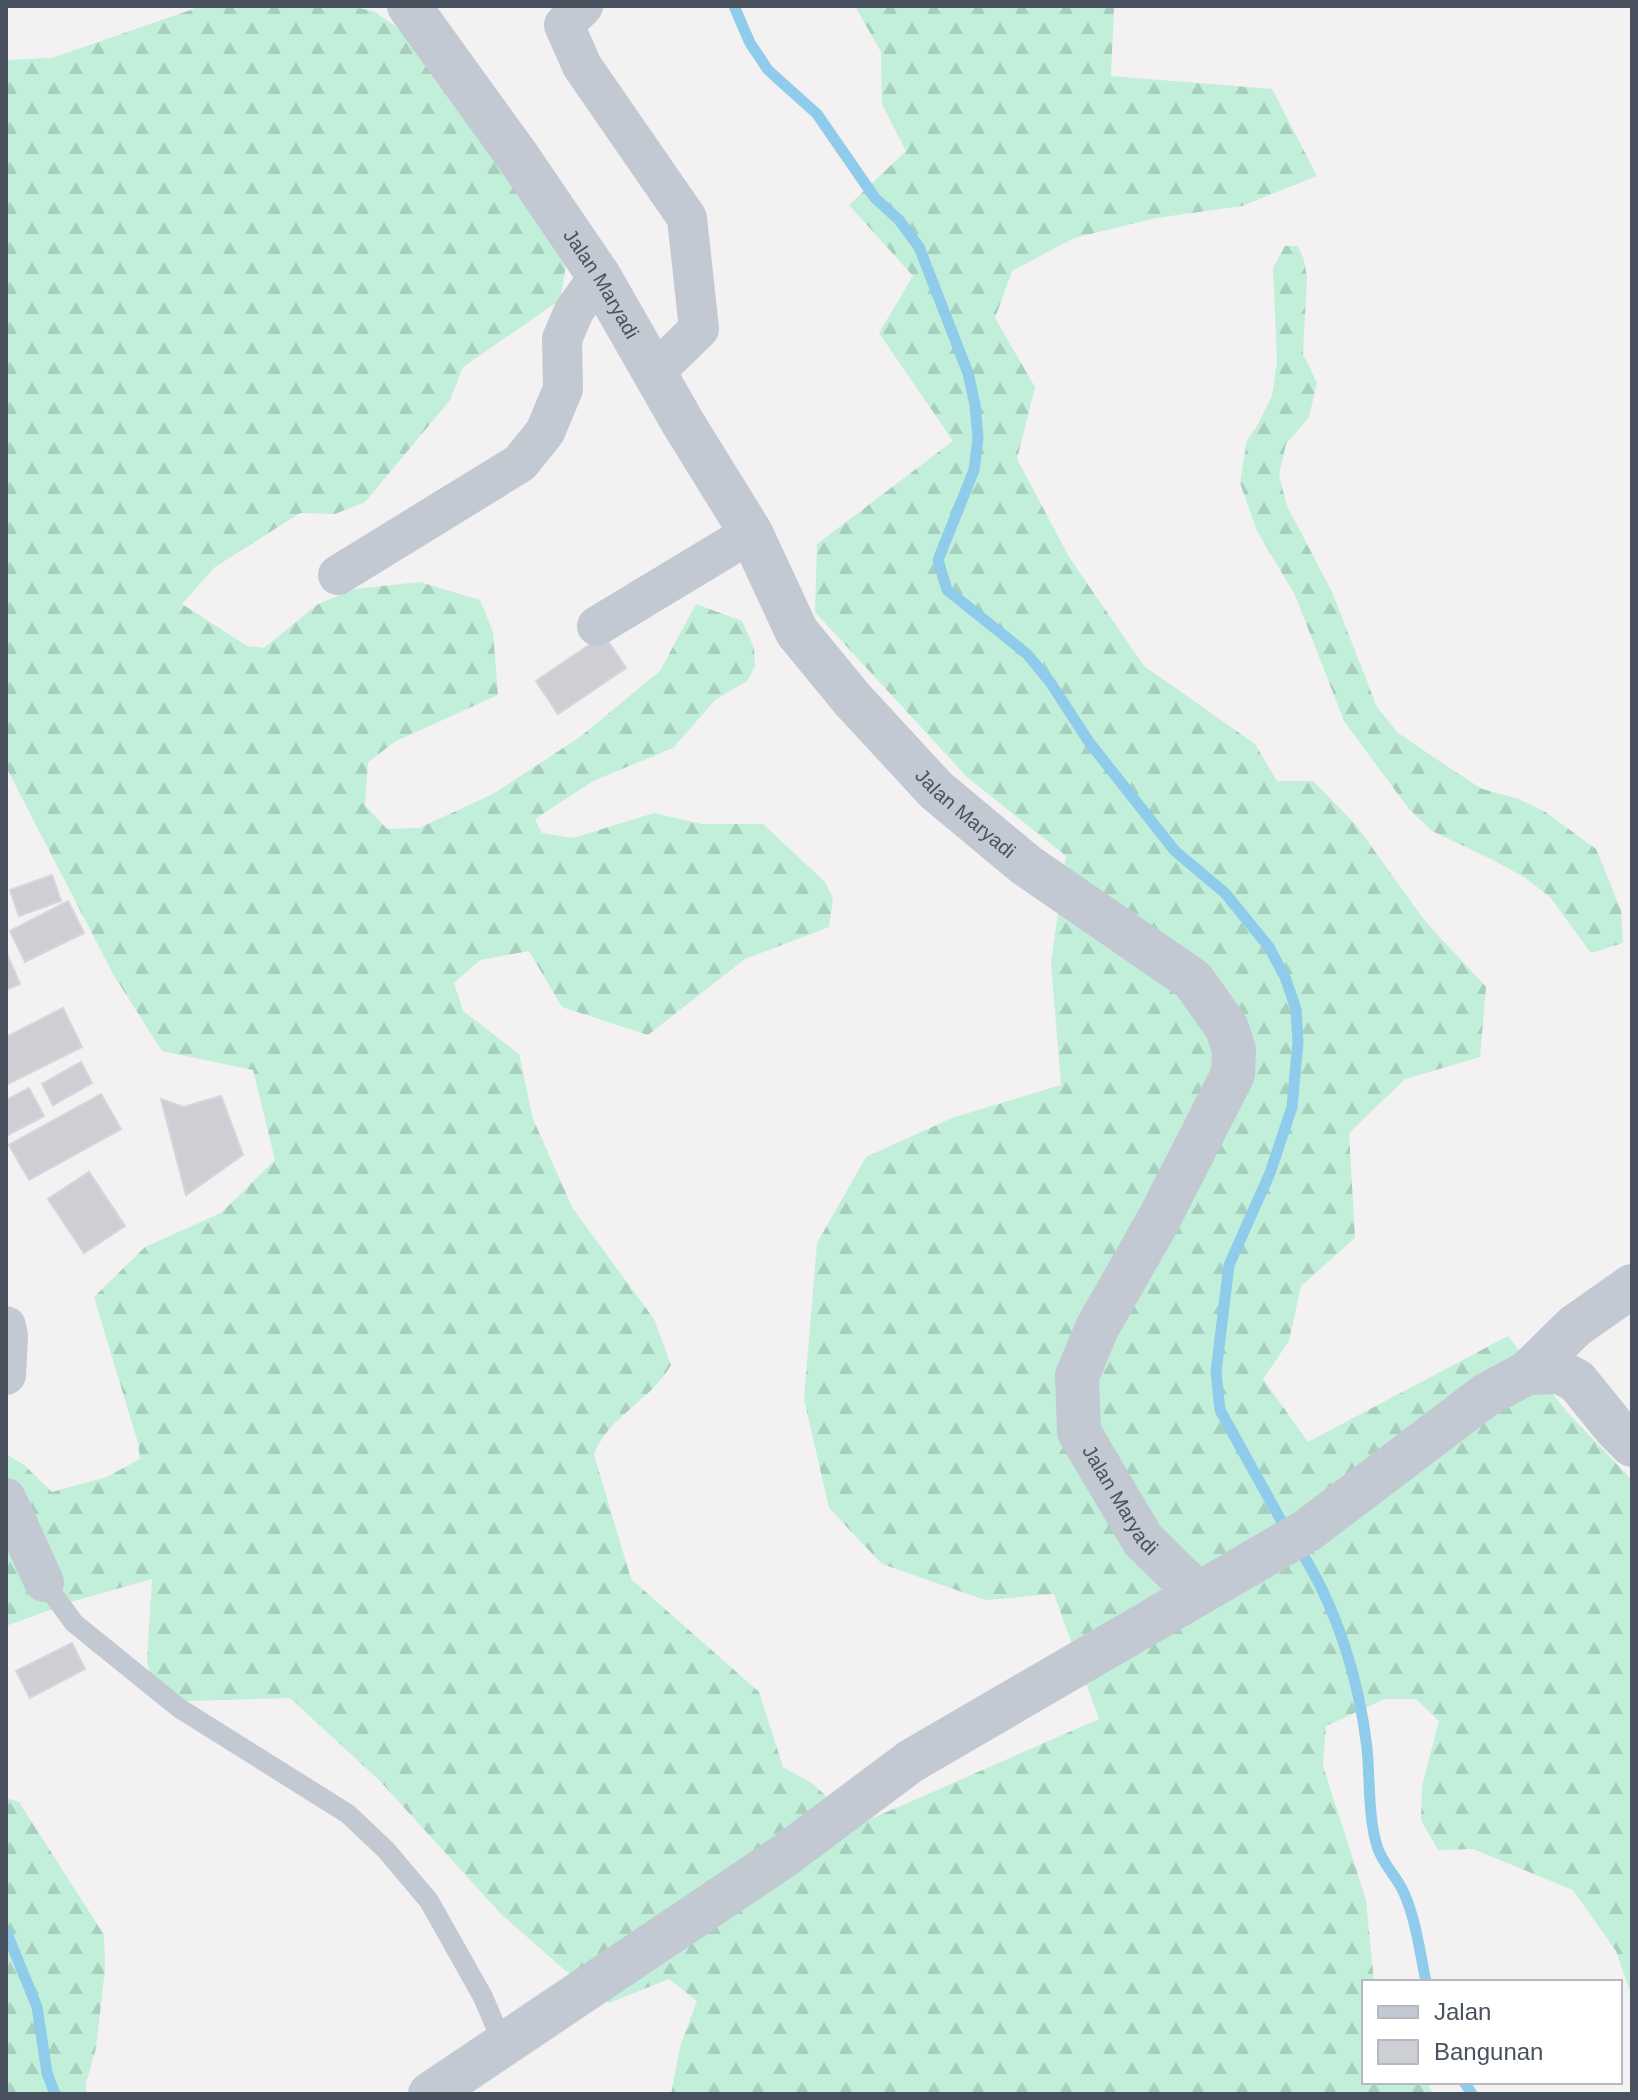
<svg xmlns="http://www.w3.org/2000/svg" width="1638" height="2100" viewBox="0 0 1638 2100" font-family="Helvetica,sans-serif">
	<style>
		.forest { fill: url(#forest-firs) }
		.lines { fill: none; stroke-linecap: round; stroke-linejoin: round }
		.stream { stroke: #8fcbea; stroke-width: 11 }
		.building { fill: #cecfd5; stroke: #d5d6dc; stroke-width: 2 }
		.service { stroke: #c2c9d2; stroke-width: 20 }
		.minor { stroke: #c2c9d2; stroke-width: 40 }
		.tertiary { stroke: #c2c9d2; stroke-width: 44 }
		.labels { text-anchor: middle; stroke-width: 6; stroke-linejoin: round; paint-order: stroke }
		.street-label { font-size: 20px; fill: #49515e; stroke: #fff }
	</style>
	<defs>
		<pattern id="forest-firs" width="22" height="20" patternUnits="userSpaceOnUse" patternTransform="scale(2)"><rect width="22" height="20" fill="#c1efd9"/><path d="M5 1l3.5 6h-7zM16 11l3.5 6h-7z" fill="#a7cfbd"/></pattern>
	</defs>
	<rect width="100%" height="100%" fill="#f3f1f1"/>
	<g class="forest">
		<path d="M202,6H348L373,11L426,47L566,266L560,300L463,367L450,400L365,502L335,514L300,513L215,567L182,604L247,646L264,648L318,604L355,589L420,582L480,600L493,632L498,695L396,741L368,762L365,805L387,829L419,828L493,794L580,737L660,671L696,604L742,621L754,648L755,666L747,681L716,699L673,748L593,781L535,819L542,833L573,838L654,813L702,824H763L825,882L833,898L829,927L745,959L648,1035L562,1007L529,951L480,960L454,983L463,1011L519,1054L533,1119L573,1209L654,1319L671,1365C652,1400 607,1417 594,1455L631,1579L759,1692L783,1767L813,1784L857,1825L1099,1719L1054,1594L985,1600L882,1564L829,1508L804,1399L817,1243L866,1157L952,1118L1061,1085L1051,963L1066,856L967,777L815,612L817,544L953,441L879,333L913,276L849,205L906,151L882,104L881,52L855,6H1114L1111,76L1272,89L1317,176L1242,206L1156,218L1074,238L1012,271L995,318L1035,387L1017,459L1069,557L1144,666L1255,744L1277,781H1313L1356,825L1425,921L1486,987L1480,1057L1405,1079L1349,1133L1355,1238L1301,1286L1289,1341L1263,1379L1308,1442L1508,1336L1566,1411L1632,1480V1997L1616,1951L1573,1890L1473,1849L1438,1850L1421,1820L1422,1786L1439,1721L1416,1699H1385L1326,1726L1323,1766L1366,1900L1374,1982H1364V2082H1426L1433,2094H671L681,2043L697,2001L669,1979L609,2003L561,1967L500,1913L379,1780L290,1698L156,1702L147,1661L152,1579L74,1601L6,1626V1454L24,1465L52,1492L107,1477L140,1459L138,1443L94,1297L145,1247L221,1213L275,1160L253,1070L162,1051L113,974L6,767V60L52,58Z"/>
		<polygon points="1285,246 1298,246 1304,260 1307,277 1303,354 1317,383 1309,417 1286,444 1279,475 1287,506 1332,592 1377,707 1398,733 1454,771 1482,789 1516,798 1544,811 1596,849 1621,910 1623,943 1591,953 1550,897 1524,877 1493,860 1432,831 1409,809 1344,721 1295,595 1257,531 1240,483 1247,440 1257,426 1272,396 1277,362 1273,268"/>
		<polygon points="6,1798 19,1802 104,1935 105,1969 96,2048 86,2083 86,2094 6,2094"/>
	</g>
	<g class="lines">
		<g class="stream">
			<polyline points="734,6 750,43 768,70 817,114 875,198 899,220 919,247 968,373 975,405 978,438 974,470 938,560 947,590 1027,654 1050,682 1089,742 1175,851 1225,893 1269,947 1285,977 1296,1009 1298,1042 1292,1107 1270,1173 1229,1265 1216,1372 1220,1410 1288,1533"/>
			<path d="M1298,1547C1336,1605 1359,1679 1367,1748C1370,1778 1368,1817 1377,1846C1382,1864 1397,1876 1404,1893C1416,1920 1420,1953 1426,1982"/>
			<polyline points="6,1931 37,2007 47,2073 55,2094"/>
			<polyline points="1464,2082 1472,2094"/>
		</g>
	</g>
	<g class="building">
		<polygon points="604,635 626,668 558,714 536,681"/>
		<polygon points="52,875 61,901 19,916 10,890"/>
		<polygon points="68,901 84,933 25,962 10,931"/>
		<polygon points="6,952 20,984 6,990"/>
		<polygon points="63,1008 82,1047 6,1085 6,1037"/>
		<polygon points="81,1062 92,1083 53,1105 42,1084"/>
		<polygon points="29,1088 44,1116 6,1136 6,1100"/>
		<polygon points="101,1094 121,1129 29,1180 9,1145"/>
		<polygon points="221,1096 243,1155 186,1195 161,1099 183,1107"/>
		<polygon points="89,1172 125,1226 84,1253 48,1199"/>
		<polygon points="72,1643 85,1669 30,1698 16,1671"/>
	</g>
	<g class="lines">
		<polyline class="service" points="44,1582 74,1623 179,1708 348,1814 386,1850 429,1901 483,1997 503,2044"/>
		<g class="minor">
			<polyline points="583,6 564,25 582,66 687,218 699,329 660,367 653,369"/>
			<polyline points="338,575 520,463 545,432 563,389 562,339 574,311 599,276"/>
			<polyline points="597,626 751,533"/>
			<polyline points="6,1326 8,1336 6,1375"/>
			<polyline points="6,1498 44,1582"/>
		</g>
		<g class="tertiary">
			<path id="s1" d="M409,6L518,157L599,276L683,423L751,533L797,632L852,699L936,790L1026,865L1193,980L1227,1028L1234,1050L1233,1074L1159,1219L1097,1328L1077,1376L1079,1432L1143,1540L1198,1594"/>
			<polyline points="1527,1373 1575,1326 1632,1286"/>
			<polyline points="430,2094 784,1856 911,1761 1308,1530 1486,1395 1527,1373 1560,1372 1577,1381 1615,1428 1632,1445"/>
		</g>
	</g>
	<g class="labels">
		<g class="street-label">
			<text dy="7" stroke="none"><textPath href="#s1" startOffset="338">Jalan Maryadi</textPath></text>
			<text dy="7" stroke="none"><textPath href="#s1" startOffset="986">Jalan Maryadi</textPath></text>
			<text dy="7" stroke="none"><textPath href="#s1" startOffset="1850">Jalan Maryadi</textPath></text>
		</g>
	</g>
	<rect width="1638" height="2100" fill="none" stroke="#49515e" stroke-width="16"/>
	<rect x="1362" y="1980" width="260" height="104" fill="#ffffff" stroke="#b6b9bf" stroke-width="2"/>
	<rect x="1378" y="2006" width="40" height="12" fill="#c2c9d2" stroke="#b6b9bf" stroke-width="2"/>
	<text x="1434" y="2020" font-size="24" fill="#49515e">Jalan</text>
	<rect x="1378" y="2040" width="40" height="24" fill="#cecfd5" stroke="#b6b9bf" stroke-width="2"/>
	<text x="1434" y="2060" font-size="24" fill="#49515e">Bangunan</text>
</svg>
